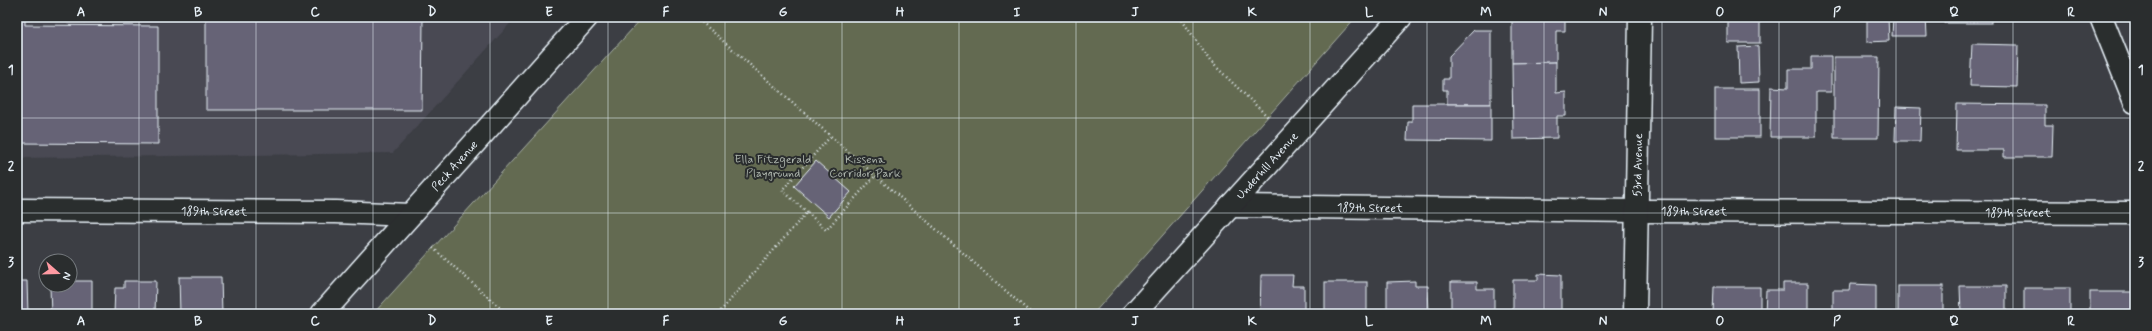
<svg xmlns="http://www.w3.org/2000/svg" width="2152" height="331" viewBox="0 0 2152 331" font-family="Mynerve,sans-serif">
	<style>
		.built { fill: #494953 }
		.green { fill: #646b51; stroke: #a6aea4 }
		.building { fill: #666476; stroke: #e8f1f8 }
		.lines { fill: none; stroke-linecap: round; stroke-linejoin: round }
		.minor-casing { stroke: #e8f1f8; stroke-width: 25 }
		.tertiary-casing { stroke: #e8f1f8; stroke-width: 25 }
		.path { stroke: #e8f1f8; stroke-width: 2.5; stroke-dasharray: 1 3; stroke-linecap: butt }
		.minor { stroke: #2a2d2e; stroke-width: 22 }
		.tertiary { stroke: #2a2d2e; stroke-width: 22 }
		.grid { fill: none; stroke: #e8f1f8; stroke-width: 1; stroke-opacity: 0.55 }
		.labels { text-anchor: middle; stroke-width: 4; stroke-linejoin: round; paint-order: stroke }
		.park-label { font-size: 12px; fill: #adb5ad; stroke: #2a2d2e }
		.street-label { font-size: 12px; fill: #e8f1f8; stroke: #2a2d2e }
		.neatline { fill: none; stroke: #e8f1f8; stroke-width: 1.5 }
		.grid-label { font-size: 13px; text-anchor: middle; font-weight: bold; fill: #e8f1f8 }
	</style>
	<rect width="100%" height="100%" fill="#3c3e44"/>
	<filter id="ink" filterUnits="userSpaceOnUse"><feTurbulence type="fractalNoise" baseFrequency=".025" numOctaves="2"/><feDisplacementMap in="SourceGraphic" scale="8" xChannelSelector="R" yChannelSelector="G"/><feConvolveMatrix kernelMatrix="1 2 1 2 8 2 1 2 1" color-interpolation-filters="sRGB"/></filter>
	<g filter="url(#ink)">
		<polygon class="built" points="17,17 516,17 393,153 17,158"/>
		<polygon class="green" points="643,17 1356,17 1093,314 373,314"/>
		<g class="building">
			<polygon points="17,17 25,17 25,25 158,26 158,144 17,143"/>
			<polygon points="206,17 423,17 422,110 206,110"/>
			<polygon points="1512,17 1565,17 1565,31 1556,31 1556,62 1512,63"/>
			<rect x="1728" y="17" width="32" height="26"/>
			<polygon points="1867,17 1888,17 1889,41 1867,42"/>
			<polygon points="1893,17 1926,17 1927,36 1892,36"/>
			<rect x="1944" y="17" width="47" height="6"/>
			<polygon points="1474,30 1491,30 1491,104 1447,104 1447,90 1443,90 1443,79 1449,79 1449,56"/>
			<polygon points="1972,44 2018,45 2017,87 1970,86"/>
			<polygon points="1758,46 1759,82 1739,83 1738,47"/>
			<polygon points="1811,56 1831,56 1831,92 1816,92 1816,137 1770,137 1771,87 1788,88 1788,69 1811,69"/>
			<polygon points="1834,57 1879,57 1878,138 1834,138"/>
			<polygon points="1556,62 1556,93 1566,92 1566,116 1557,116 1557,138 1513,139 1512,63"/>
			<rect x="1715" y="89" width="45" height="48"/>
			<polygon points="1412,104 1491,104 1491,141 1407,140 1408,122 1412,122"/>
			<polygon points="1957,104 2045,105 2045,125 2053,125 2052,157 2004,157 2004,150 1956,150"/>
			<polygon points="1896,107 1921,108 1920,141 1895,141"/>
			<polygon points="816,161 851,192 829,217 794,186"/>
			<polygon points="1538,274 1561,275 1561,314 1513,314 1513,280 1538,280"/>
			<polygon points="1261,275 1293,275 1292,286 1304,286 1304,314 1260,314"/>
			<polygon points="179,277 221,277 222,314 180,314"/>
			<polygon points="17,281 27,281 28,314 17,314"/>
			<polygon points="70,281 92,281 92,314 51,314 50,287 70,285"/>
			<polygon points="124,281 156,281 155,314 114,314 115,288 124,288"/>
			<polygon points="1415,281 1415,286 1428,286 1429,314 1387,314 1387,282"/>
			<rect x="1325" y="282" width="42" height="32"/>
			<polygon points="1451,282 1477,282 1477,289 1494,289 1494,314 1451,314"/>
			<polygon points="1783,283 1808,283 1808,314 1765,314 1766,290 1783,290"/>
			<polygon points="1850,284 1876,285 1876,314 1833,314 1833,290 1849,290"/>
			<rect x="1898" y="286" width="45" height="28"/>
			<polygon points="1960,286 2006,286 2006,314 1961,314"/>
			<polygon points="1714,287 1760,287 1760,314 1713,314"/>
			<rect x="2024" y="288" width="46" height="26"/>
			<rect x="2090" y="292" width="43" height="22"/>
		</g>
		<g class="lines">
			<g class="minor-casing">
				<g id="minor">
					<polyline points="2101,17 2135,102"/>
					<path id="s1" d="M1230,206L1637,211L2135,213"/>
					<path id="s2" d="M17,210L336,212L410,215"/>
					<path id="s3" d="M322,314L587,17"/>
					<path id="s4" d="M1133,314L1401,17"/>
				</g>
			</g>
			<g class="tertiary-casing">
				<g id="tertiary">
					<path id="s5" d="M1635,314L1640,17"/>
				</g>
			</g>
			<g class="path">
				<polyline points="696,17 1032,314"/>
				<polyline points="1180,17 1210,61 1268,117"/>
				<polyline points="807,212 782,190 831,136"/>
				<polyline points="433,248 507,314"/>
				<polyline points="718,314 807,212 826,230 876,175"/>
			</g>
			<use href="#minor" class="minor"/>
			<use href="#tertiary" class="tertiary"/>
		</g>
	</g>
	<path class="grid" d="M139,17V314M256,17V314M373,17V314M490,17V314M608,17V314M725,17V314M842,17V314M959,17V314M1076,17V314M1193,17V314M1310,17V314M1427,17V314M1544,17V314M1662,17V314M1779,17V314M1896,17V314M2013,17V314M17,118H2135M17,213H2135"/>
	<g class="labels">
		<g class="park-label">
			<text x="773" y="163">Ella Fitzgerald<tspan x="773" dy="14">Playground</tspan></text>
			<text x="865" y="163">Kissena<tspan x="865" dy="14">Corridor Park</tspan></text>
		</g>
		<g class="street-label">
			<text dy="4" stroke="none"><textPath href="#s4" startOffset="200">Underhill Avenue</textPath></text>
			<text dy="4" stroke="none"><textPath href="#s5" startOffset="149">53rd Avenue</textPath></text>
			<text dy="4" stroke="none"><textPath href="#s3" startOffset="199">Peck Avenue</textPath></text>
			<text dy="4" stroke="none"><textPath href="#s1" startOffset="140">189th Street</textPath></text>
			<text dy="4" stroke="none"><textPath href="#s2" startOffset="197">189th Street</textPath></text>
			<text dy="4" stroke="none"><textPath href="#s1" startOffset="464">189th Street</textPath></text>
			<text dy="4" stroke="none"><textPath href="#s1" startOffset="788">189th Street</textPath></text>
		</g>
	</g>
	<rect width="2152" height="331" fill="none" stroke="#2a2d2e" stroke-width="44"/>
	<g transform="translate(58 273) rotate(110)"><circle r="19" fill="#2a2d2e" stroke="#767b7f"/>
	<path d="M0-3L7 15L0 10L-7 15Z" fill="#ff9aa2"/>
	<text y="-6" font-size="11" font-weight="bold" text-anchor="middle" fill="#e8f1f8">N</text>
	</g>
	<rect x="22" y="22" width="2108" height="287" class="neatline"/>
	<g class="grid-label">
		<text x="81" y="16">A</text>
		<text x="198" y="16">B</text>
		<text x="315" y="16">C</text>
		<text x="432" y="16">D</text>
		<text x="549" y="16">E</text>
		<text x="666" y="16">F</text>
		<text x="783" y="16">G</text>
		<text x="900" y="16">H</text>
		<text x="1017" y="16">I</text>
		<text x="1135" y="16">J</text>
		<text x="1252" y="16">K</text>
		<text x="1369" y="16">L</text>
		<text x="1486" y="16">M</text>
		<text x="1603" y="16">N</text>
		<text x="1720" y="16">O</text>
		<text x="1837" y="16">P</text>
		<text x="1954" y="16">Q</text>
		<text x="2071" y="16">R</text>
		<text x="11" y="74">1</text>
		<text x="2141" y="74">1</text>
		<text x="11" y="170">2</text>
		<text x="2141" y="170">2</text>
		<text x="11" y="266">3</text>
		<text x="2141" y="266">3</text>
		<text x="81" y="325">A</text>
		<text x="198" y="325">B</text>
		<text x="315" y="325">C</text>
		<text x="432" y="325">D</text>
		<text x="549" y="325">E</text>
		<text x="666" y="325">F</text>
		<text x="783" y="325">G</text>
		<text x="900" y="325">H</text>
		<text x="1017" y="325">I</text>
		<text x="1135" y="325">J</text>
		<text x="1252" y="325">K</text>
		<text x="1369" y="325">L</text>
		<text x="1486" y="325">M</text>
		<text x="1603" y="325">N</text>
		<text x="1720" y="325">O</text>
		<text x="1837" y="325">P</text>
		<text x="1954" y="325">Q</text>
		<text x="2071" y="325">R</text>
	</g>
</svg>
